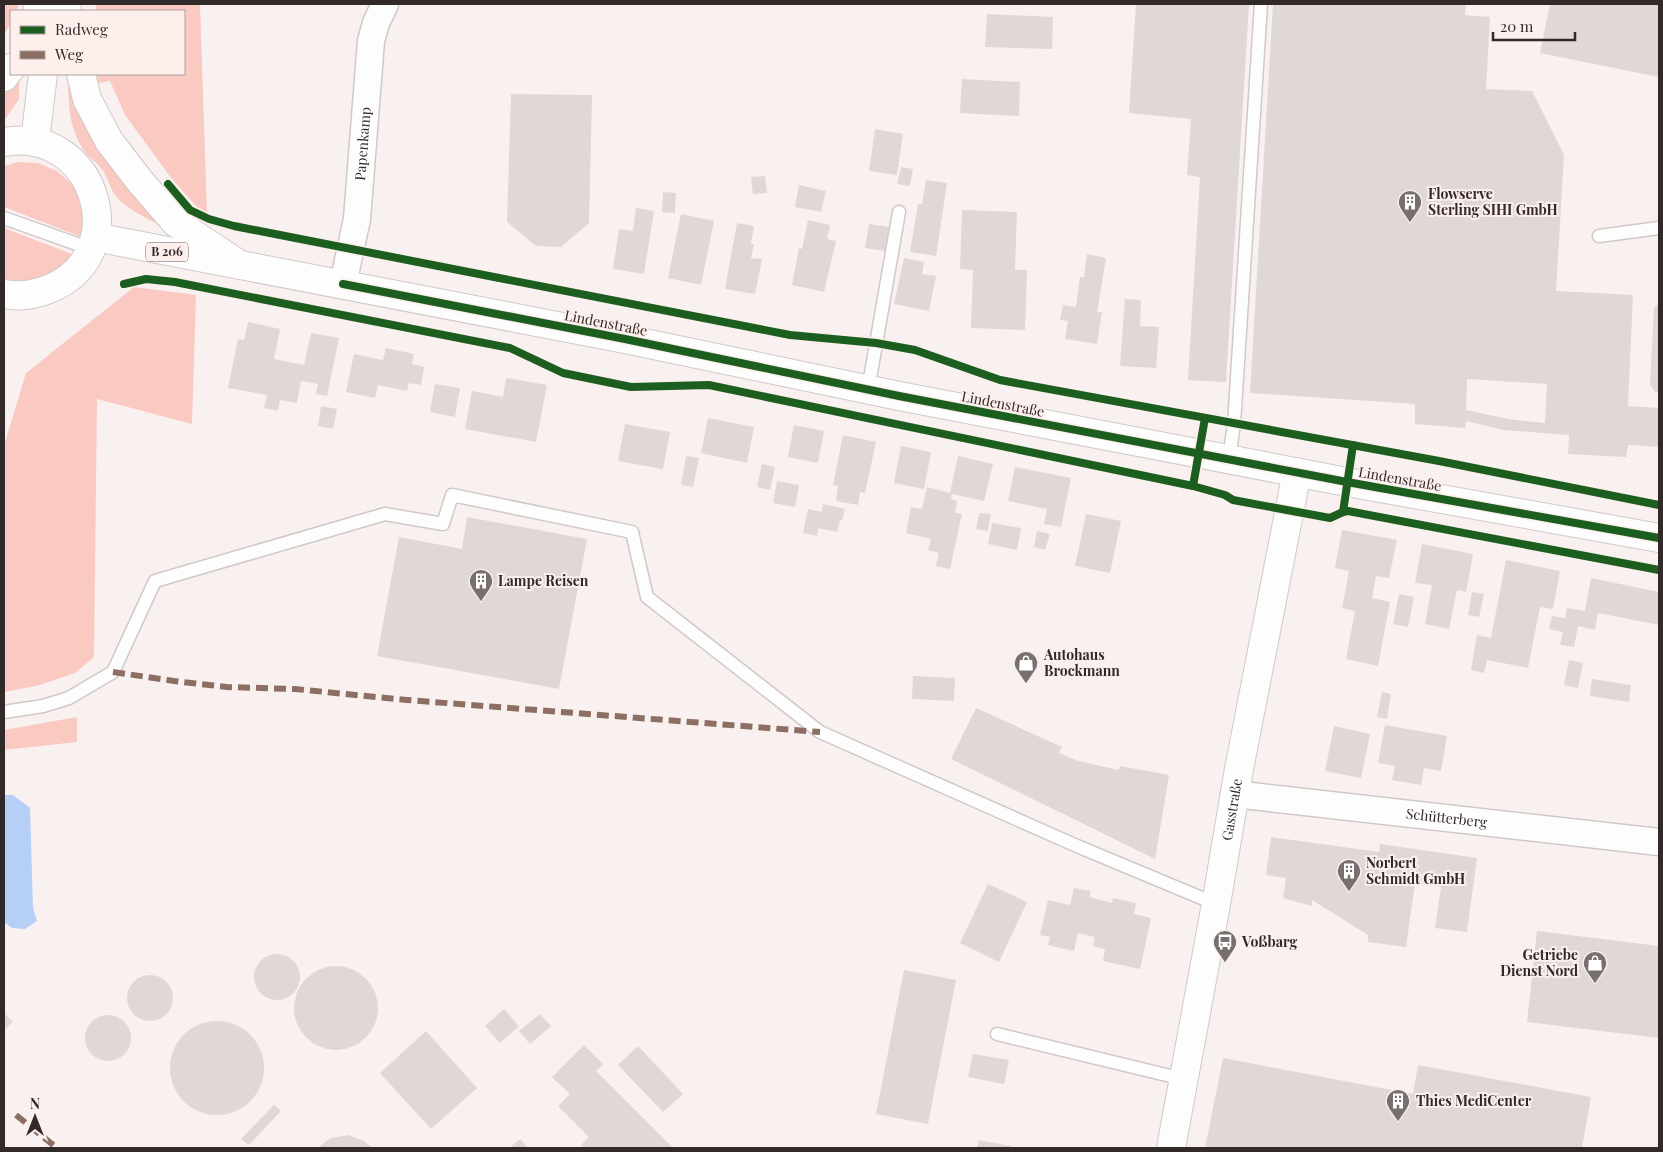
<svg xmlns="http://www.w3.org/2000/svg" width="1663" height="1152" viewBox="0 0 1663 1152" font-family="'Playfair Display',serif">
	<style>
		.green { fill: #facac2 }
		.water { fill: #b5cff7 }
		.building { fill: #dfd8d6; fill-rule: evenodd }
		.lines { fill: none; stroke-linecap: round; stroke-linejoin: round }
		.lane-casing { stroke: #d0c9c7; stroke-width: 15 }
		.street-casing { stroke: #d0c9c7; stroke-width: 29 }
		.secondary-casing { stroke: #d0c9c7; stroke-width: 30 }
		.primary-casing { stroke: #d0c9c7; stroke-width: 30 }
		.highway-casing { stroke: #d0c9c7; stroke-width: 30 }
		.lane { stroke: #fefdfd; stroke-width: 12 }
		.street { stroke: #fefdfd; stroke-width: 26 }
		.secondary { stroke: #fefdfd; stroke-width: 28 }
		.primary { stroke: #fefdfd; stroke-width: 28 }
		.highway { stroke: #fefdfd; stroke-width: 28 }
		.quiet { stroke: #8d6e63; stroke-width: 6; stroke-dasharray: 12 6; stroke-linecap: butt }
		.cycleway-casing { stroke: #fcefec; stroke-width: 11 }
		.cycleway { stroke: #1b5e20; stroke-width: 8 }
		.labels { text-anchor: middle; stroke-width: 4; stroke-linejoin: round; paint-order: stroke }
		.shield { fill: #fcefec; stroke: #6f6564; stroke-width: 1 }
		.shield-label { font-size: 12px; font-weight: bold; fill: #322a29 }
		.street-label { font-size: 14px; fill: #322a29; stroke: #fcefec }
		.poi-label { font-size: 14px; font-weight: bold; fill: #322a29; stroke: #fcefec; text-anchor: start }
	</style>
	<rect width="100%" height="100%" fill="#f8f1f0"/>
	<g class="green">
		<polygon points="4,4 19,4 17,11 11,11 11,23 4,35"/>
		<polygon points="96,4 200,4 207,214 195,205 172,179 125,115 110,81 98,83 97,74 184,74 184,11 95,11"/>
		<polygon points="19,77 19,99 4,121 4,95"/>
		<path d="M68,86L83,120L163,227C147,218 127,210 115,195C109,187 108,176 101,168C97,162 89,158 85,152C70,130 69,111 68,86Z"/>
		<polygon points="18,162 38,163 57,171 72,184 82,201 84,238 4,207 4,166"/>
		<polygon points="4,228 77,256 40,283 4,281"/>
		<polygon points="134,287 196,295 192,424 97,399 94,657 75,673 40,685 4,692 4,446 26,373"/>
		<polygon points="77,717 77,742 4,750 4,730"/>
	</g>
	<polygon class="water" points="4,795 13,795 30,808 33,908 37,921 25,929 12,928 4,922"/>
	<g class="building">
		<polygon points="1136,4 1249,4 1226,382 1188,380 1200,177 1187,175 1191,119 1129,113"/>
		<path d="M1273,4H1466L1465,15L1490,17L1486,89L1532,91L1564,155L1556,291L1633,295L1628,406L1659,408V447L1628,445L1626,457L1568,454L1569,435L1503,430L1466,421L1465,428L1415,424V404L1250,393ZM1467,379L1547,384L1545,423L1508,419L1466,410Z"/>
		<polygon points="1550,4 1659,4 1659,77 1540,53"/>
		<polygon points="987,14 1053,17 1052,49 985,47"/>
		<polygon points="962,79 1020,82 1019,116 960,113"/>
		<polygon points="511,94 592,95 589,223 561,247 536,246 507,222"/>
		<polygon points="875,129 903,134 897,175 869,171"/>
		<polygon points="901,167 913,169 910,186 897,184"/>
		<polygon points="765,176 767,193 753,194 751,177"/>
		<polygon points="926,180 947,183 936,256 910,252 918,204 922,204"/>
		<polygon points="799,185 826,191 821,212 795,207"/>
		<polygon points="663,192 676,193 675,213 662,212"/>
		<polygon points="636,208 654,211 644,274 613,269 619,229 633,231"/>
		<polygon points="962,210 1017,212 1015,270 1027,270 1025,330 971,328 973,270 960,269"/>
		<polygon points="681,214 714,221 701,285 668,278"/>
		<polygon points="808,220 830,225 827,239 836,241 824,292 792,285 799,248 802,249"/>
		<polygon points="737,223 754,226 751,244 754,244 751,258 762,259 755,294 725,289"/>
		<polygon points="869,224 889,227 885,251 865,248"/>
		<polygon points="1087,254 1106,258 1097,312 1102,312 1097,344 1065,339 1068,321 1060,320 1063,305 1076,307 1080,277 1084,277"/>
		<polygon points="904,258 924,262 922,274 936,276 929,311 894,304"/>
		<polygon points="1125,299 1141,300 1140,326 1159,327 1156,368 1120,366"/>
		<polygon points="1659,303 1659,393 1655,392 1650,384 1654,308"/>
		<polygon points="248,322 280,329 274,359 304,365 311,333 339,338 327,396 316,394 318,384 301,381 297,403 280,400 278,411 264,408 267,395 228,388 238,339 244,340"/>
		<polygon points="386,348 414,354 412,364 424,367 421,385 409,383 407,391 378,385 375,398 346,392 354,354 383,360"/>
		<polygon points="506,378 547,385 536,442 465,429 472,391 503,397"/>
		<polygon points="435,384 460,388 455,417 430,412"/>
		<polygon points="321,406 337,409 333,429 318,426"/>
		<polygon points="708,418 754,427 747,463 701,453"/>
		<polygon points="625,424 670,432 663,469 618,461"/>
		<polygon points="794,425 824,431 818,463 788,457"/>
		<polygon points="843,435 876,442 865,493 860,492 858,505 836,501 838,486 833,485"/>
		<polygon points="901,446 931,452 924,489 894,483"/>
		<polygon points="686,456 699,458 693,487 681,485"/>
		<polygon points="958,456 993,464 984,501 952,494 951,499 957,501 955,513 962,514 950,569 936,566 939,553 928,550 931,539 906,533 911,507 922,509 927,487 950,493"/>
		<polygon points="762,464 775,467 770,490 757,487"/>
		<polygon points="1015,467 1071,478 1061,527 1044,524 1047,509 1008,501"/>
		<polygon points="777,481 799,485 795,507 773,503"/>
		<polygon points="823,504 845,509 842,521 840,520 837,532 818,528 817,536 803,533 808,509 822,512"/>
		<polygon points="979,513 991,514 988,531 976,529"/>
		<polygon points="1086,514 1121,521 1110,573 1075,566"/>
		<polygon points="467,517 587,539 559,689 377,656 399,537 462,549"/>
		<polygon points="992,523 1021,528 1017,550 988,544"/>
		<polygon points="1342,530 1397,540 1389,578 1376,576 1372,598 1390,602 1378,666 1346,659 1355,611 1342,608 1349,571 1335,568"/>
		<polygon points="1037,531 1050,534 1045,550 1034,547"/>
		<polygon points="1422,544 1473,554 1466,592 1457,590 1449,629 1425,624 1432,585 1415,583"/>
		<polygon points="1506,560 1560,571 1553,609 1540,607 1528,668 1487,660 1484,673 1471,670 1477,635 1491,638"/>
		<polygon points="1591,578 1659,592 1659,625 1598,613 1595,630 1578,626 1574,647 1560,645 1563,632 1549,629 1552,616 1565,618 1567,608 1585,611"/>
		<polygon points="1472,592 1484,594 1479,617 1468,615"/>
		<polygon points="1399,594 1414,597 1408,627 1393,624"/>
		<polygon points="1569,660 1583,663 1578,688 1564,685"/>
		<polygon points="913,676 955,678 954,701 912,699"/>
		<polygon points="1592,679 1631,685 1629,702 1590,696"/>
		<polygon points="1382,692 1391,694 1387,719 1377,717"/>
		<polygon points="976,708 1062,747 1059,753 1078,761 1119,770 1120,766 1169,775 1155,859 951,759"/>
		<polygon points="1385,725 1447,736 1441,771 1424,768 1421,785 1392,780 1395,766 1378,763"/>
		<polygon points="1334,726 1370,734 1361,778 1325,771"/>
		<polygon points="1271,837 1379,852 1380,844 1477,858 1467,932 1435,928 1441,887 1415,883 1406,947 1368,942 1368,935 1312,900 1312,906 1283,898 1286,878 1266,875"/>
		<polygon points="988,884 1027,902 999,962 960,943"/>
		<polygon points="1074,888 1091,891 1089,897 1112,903 1113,898 1136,903 1134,914 1151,918 1140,969 1103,961 1105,949 1093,946 1095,937 1078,933 1074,951 1048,945 1050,937 1040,935 1048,900 1070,905"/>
		<polygon points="1537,931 1659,946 1659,1038 1527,1022"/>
		<circle cx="277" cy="977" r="23"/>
		<circle cx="336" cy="1008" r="42"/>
		<polygon points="904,970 956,980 928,1124 876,1114"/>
		<circle cx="150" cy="998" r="23"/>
		<polygon points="504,1009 519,1026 500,1043 485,1026"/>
		<polygon points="4,1013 13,1022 4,1030"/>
		<polygon points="540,1014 551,1026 530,1044 519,1031"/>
		<circle cx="108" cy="1038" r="23"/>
		<circle cx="217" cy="1068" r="47"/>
		<polygon points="426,1031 477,1088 431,1129 380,1073"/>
		<polygon points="584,1045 603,1064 596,1071 673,1148 584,1148 581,1145 589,1137 558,1106 570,1094 552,1077"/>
		<polygon points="638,1046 683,1094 663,1112 618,1065"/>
		<polygon points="973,1054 1009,1060 1004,1084 968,1077"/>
		<polygon points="1223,1058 1413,1094 1418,1065 1591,1097 1582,1148 1205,1148"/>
		<polygon points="274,1105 281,1111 249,1145 241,1139"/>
		<polygon points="348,1135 364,1141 372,1148 317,1148 331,1138"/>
		<polygon points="520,1139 528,1148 509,1148"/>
		<polygon points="979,1140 1011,1146 1011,1148 977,1148"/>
	</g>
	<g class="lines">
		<g class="lane-casing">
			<g id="lane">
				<polyline points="4,218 91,249"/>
				<polyline points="1599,236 1659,228"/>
				<polyline points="868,390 899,212"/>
				<polyline points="1229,459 1234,424 1261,4"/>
				<polyline points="4,712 43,706 69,698 113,672 155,581 385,514 443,524 452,495 632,532 647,597 820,732 1077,846 1216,904"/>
				<polyline points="997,1034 1183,1079"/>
			</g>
		</g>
		<g class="street-casing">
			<g id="street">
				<path id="s1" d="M343,284L357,219L371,41L376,23L385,4"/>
				<path id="s2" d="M1234,794L1659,842"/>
			</g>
		</g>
		<g class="secondary-casing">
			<g id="secondary">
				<path id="s3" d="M1171,1148L1216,904L1239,769L1297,472"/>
			</g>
		</g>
		<g class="primary-casing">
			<g id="primary">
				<path d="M4,142C96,126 135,254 49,289C34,295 19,297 4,294"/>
				<polyline points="95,237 625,339 899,396 1347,482 1659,538"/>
			</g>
		</g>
		<g class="highway-casing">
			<g id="highway">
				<polyline points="66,4 67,11"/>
				<polyline points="37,11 40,4"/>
				<polyline points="81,74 87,99 109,141 139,180 175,222 240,265"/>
				<polyline points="4,77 11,68"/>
				<polyline points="35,141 43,74"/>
			</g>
		</g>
		<use href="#lane" class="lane"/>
		<use href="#street" class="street"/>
		<use href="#secondary" class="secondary"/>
		<use href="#primary" class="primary"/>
		<use href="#highway" class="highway"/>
		<g class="quiet">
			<polyline points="113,672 174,681 227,687 295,689 407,700 820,732"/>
			<polyline points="16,1115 57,1148"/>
		</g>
		<g class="cycleway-casing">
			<g id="cycleway">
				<polyline points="168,184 190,210 209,219 234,226 790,335 876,343 915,350 1000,380 1439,461 1659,505"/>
				<polyline points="124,284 146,279 175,282 510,348 563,373 631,387 709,385 1193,486 1225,495 1233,500 1330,518 1343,512 1348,511 1659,570"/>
				<polyline points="343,284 625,339 899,396 1347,482 1659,538"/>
				<polyline points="1193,486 1205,418"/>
				<polyline points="1343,512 1353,445"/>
			</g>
		</g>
		<use href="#cycleway" class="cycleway"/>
	</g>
	<defs>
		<g id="building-pin" transform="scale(1.25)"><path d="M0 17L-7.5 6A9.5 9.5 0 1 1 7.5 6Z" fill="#77706f" stroke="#fcefec"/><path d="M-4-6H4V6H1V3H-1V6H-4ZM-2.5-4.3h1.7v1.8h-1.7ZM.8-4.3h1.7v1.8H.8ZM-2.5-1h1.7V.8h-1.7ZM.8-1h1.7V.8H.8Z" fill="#fff"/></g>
		<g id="shop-pin" transform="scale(1.25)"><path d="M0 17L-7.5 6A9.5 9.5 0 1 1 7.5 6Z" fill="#77706f" stroke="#fcefec"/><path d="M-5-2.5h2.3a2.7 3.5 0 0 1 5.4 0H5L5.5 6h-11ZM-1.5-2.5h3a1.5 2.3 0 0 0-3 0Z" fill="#fff"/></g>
		<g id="bus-pin" transform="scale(1.25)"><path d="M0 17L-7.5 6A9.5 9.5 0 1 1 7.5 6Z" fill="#77706f" stroke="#fcefec"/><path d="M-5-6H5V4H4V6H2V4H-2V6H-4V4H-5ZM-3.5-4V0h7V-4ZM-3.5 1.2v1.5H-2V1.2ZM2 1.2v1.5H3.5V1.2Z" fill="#fff"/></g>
	</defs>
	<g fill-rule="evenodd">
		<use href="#building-pin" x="1410" y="202"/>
		<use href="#building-pin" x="481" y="581"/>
		<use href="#shop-pin" x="1026" y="663"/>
		<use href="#building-pin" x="1349" y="871"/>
		<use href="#bus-pin" x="1225" y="942"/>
		<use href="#shop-pin" x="1595" y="963"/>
		<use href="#building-pin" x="1398" y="1101"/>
	</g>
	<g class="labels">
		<rect class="shield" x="146" y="242.5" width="42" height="19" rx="4"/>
		<g class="shield-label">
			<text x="167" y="256">B 206</text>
		</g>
		<g class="street-label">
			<text dy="5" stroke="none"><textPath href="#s1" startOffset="142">Papenkamp</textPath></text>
			<text transform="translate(606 323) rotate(11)" y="5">Lindenstraße</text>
			<text transform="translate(1003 404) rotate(11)" y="5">Lindenstraße</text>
			<text transform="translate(1400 479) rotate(10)" y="5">Lindenstraße</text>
			<text dy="5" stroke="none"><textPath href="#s3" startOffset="344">Gasstraße</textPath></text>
			<text dy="5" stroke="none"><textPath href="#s2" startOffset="214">Schütterberg</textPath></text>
		</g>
		<g class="poi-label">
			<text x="1428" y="199">Flowserve<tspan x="1428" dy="16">Sterling SIHI GmbH</tspan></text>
			<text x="498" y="586">Lampe Reisen</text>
			<text x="1044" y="660">Autohaus<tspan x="1044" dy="16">Brockmann</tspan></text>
			<text x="1366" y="868">Norbert<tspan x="1366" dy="16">Schmidt GmbH</tspan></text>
			<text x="1242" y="947">Voßbarg</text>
			<text x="1578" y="960" text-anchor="end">Getriebe<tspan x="1578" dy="16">Dienst Nord</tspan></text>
			<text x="1416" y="1106">Thies MediCenter</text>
		</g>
	</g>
	<rect width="1663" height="1152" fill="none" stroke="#322a29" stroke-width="10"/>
	<rect x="10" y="10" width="175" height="65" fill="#fcefec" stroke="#aba09e"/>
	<rect x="20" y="26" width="25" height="8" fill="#1b5e20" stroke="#aba09e"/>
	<text x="55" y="35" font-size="15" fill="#322a29">Radweg</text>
	<rect x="20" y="51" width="25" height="8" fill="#8d6e63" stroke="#aba09e"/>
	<text x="55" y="60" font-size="15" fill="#322a29">Weg</text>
	<g transform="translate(35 1117)" stroke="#fcefec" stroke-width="4" paint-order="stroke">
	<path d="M0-4L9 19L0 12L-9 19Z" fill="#322a29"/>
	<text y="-8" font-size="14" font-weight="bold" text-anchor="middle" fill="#322a29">N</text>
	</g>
	<path d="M1493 32v8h82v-8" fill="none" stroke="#322a29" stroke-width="2.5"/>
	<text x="1500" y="32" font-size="15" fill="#322a29" stroke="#fcefec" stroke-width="4" paint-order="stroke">20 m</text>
</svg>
